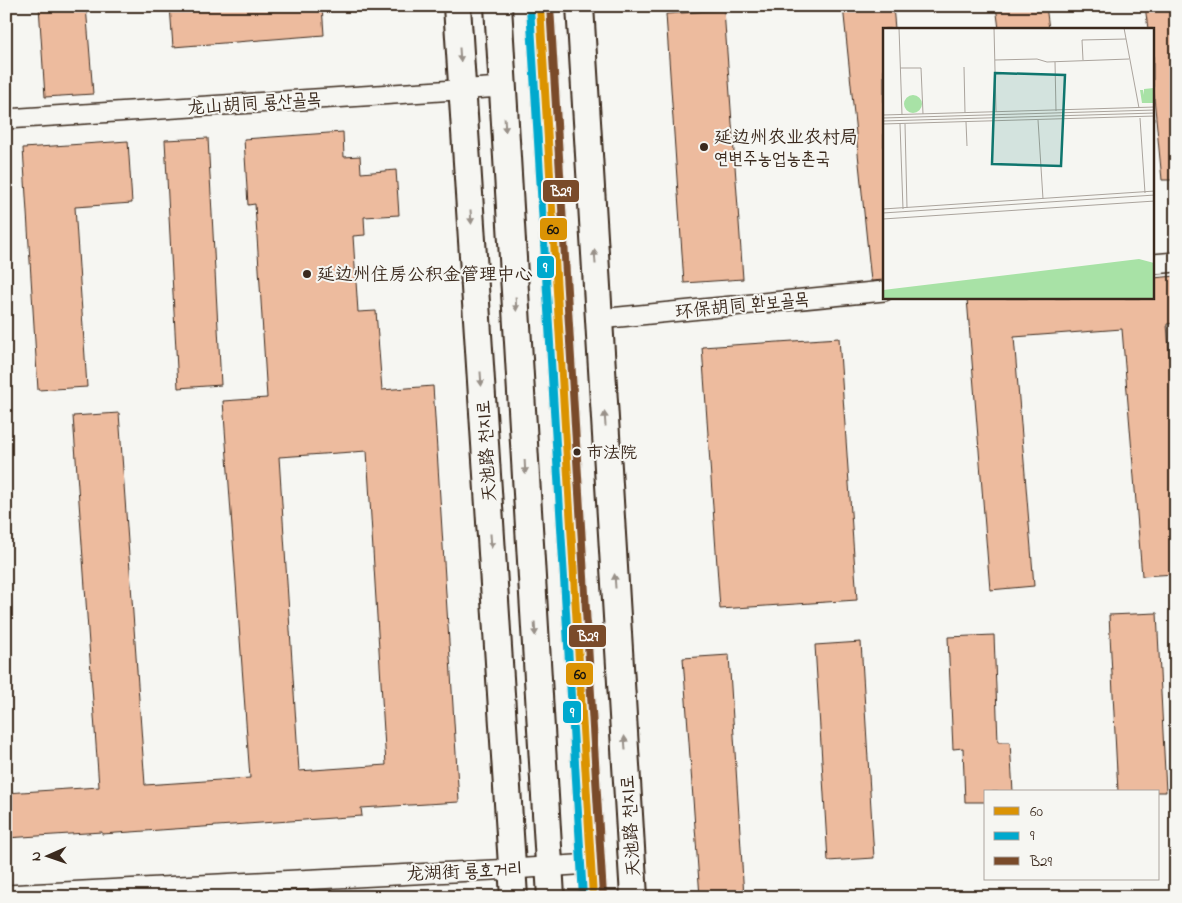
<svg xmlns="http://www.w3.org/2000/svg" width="1182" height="903" viewBox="0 0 1182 903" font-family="'Indie Flower','LXGW WenKai TC','Poor Story',sans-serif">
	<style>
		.building { fill: #edbb9e; stroke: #3b2a1e; fill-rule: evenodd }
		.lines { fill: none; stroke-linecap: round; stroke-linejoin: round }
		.street-casing { stroke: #3b2a1e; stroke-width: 22 }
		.secondary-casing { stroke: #3b2a1e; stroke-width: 30 }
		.street { stroke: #f6f6f2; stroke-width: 19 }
		.secondary { stroke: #f6f6f2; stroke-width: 26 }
		.bus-1-casing { stroke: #f6f6f2; stroke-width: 11 }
		.bus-2-casing { stroke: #f6f6f2; stroke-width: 11 }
		.bus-3-casing { stroke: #f6f6f2; stroke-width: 11 }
		.bus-1 { stroke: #db9304; stroke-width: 8 }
		.bus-2 { stroke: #00a9ce; stroke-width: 8 }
		.bus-3 { stroke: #7a4b2a; stroke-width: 8 }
		.oneway { fill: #989088 }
		.poi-dot { fill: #3b2a1e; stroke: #f6f6f2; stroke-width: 2 }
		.labels { text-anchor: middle; stroke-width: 4; stroke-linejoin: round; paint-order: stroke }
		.bus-label { font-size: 17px; fill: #3b2a1e; stroke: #f6f6f2; text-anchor: start }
		.street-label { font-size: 18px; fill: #3b2a1e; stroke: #f6f6f2 }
		.poi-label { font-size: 18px; fill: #3b2a1e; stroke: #f6f6f2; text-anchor: start }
		.inset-road { fill: none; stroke: #aba49d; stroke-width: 1 }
		.view { fill: #0f766e; fill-opacity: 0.15; stroke: #0f766e; stroke-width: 2.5 }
		.inset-edge { fill: none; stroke: #3b2a1e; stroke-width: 2.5 }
		.line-badge { stroke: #f6f6f2; stroke-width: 2 }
		.badge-label { font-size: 14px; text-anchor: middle; font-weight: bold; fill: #fff }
		.pale-badge-label { font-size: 14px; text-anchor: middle; font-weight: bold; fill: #111 }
	</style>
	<rect width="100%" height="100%" fill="#f6f6f2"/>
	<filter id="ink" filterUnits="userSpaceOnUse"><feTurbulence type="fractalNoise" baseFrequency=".02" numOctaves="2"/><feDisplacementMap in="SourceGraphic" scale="10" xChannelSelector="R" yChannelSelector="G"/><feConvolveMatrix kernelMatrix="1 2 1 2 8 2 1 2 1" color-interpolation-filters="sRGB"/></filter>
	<g filter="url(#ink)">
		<g class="building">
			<polygon points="39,6 86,6 93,94 45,97"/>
			<polygon points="170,6 322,6 324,35 173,47"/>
			<polygon points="843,6 893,6 895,29 884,29 884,280 871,281"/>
			<polygon points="996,6 1046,6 1049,29 999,29"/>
			<polygon points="1145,6 1176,6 1176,180 1162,180 1153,87 1153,29 1148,29"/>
			<polygon points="724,10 743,279 684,283 666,14"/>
			<path d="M343,132L344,157L360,156L361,173L396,170L399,215L364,217L365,235L353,236L358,312L376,311L382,390L433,386L459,802L361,808L362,816L102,834V832L6,838V793L99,787L73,416L119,413L145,785L250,778L223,401L267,398L255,204L248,205L244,139ZM367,451L386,765L299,771L279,457Z"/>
			<polygon points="208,138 221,385 178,388 165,140"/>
			<polygon points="128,141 132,203 75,207 87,387 38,390 23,148"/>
			<polygon points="1176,276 1176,323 1167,324 1176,439 1176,574 1142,576 1122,329 1014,337 1034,586 990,590 967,298 1153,298 1153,278"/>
			<polygon points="839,338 857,600 720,609 702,347"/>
			<polygon points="1157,613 1166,792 1118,792 1109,615"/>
			<polygon points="994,635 998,742 1010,742 1013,792 986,792 986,802 965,802 963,748 953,749 948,637"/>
			<polygon points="861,642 874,858 828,861 815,645"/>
			<polygon points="729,655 744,897 700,897 683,658"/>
		</g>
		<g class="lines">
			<g class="street-casing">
				<g id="street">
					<polyline points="6,119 502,87"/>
					<polyline points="1153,264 1176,262"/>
					<polyline points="599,319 884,291"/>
					<polyline points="6,895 512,869 591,864"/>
				</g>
			</g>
			<g class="secondary-casing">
				<g id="secondary">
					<polyline points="457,6 514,897"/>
					<polyline points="498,6 551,897"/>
					<polyline points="540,6 593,897"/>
					<polyline points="580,6 634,897"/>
				</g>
			</g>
			<use href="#street" class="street"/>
			<use href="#secondary" class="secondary"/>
			<g class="bus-1-casing">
				<polyline id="bus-1" points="540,6 593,897"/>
			</g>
			<g class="bus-2-casing">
				<polyline id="bus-2" points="530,7 583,897"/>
			</g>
			<g class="bus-3-casing">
				<polyline id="bus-3" points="550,6 603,896"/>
			</g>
			<use href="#bus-1" class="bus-1"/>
			<use href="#bus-2" class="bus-2"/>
			<use href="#bus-3" class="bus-3"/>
		</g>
		<defs><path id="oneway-solid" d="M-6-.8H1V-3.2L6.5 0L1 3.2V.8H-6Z" transform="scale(1.25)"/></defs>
		<g class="oneway">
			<use href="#oneway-solid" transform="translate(460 55) rotate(86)"/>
			<use href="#oneway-solid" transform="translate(505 125) rotate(87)"/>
			<use href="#oneway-solid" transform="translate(471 217) rotate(86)"/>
			<use href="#oneway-solid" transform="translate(595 257) rotate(-94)"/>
			<use href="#oneway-solid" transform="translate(516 304) rotate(87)"/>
			<use href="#oneway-solid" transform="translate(481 379) rotate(86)"/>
			<use href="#oneway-solid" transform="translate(605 419) rotate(-94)"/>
			<use href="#oneway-solid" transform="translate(525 467) rotate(87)"/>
			<use href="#oneway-solid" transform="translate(491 541) rotate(86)"/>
			<use href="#oneway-solid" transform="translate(615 581) rotate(-94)"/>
			<use href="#oneway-solid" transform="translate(535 629) rotate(87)"/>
			<use href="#oneway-solid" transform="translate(625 743) rotate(-94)"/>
		</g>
	</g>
	<g class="poi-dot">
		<circle cx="704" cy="147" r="5"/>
		<circle cx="307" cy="274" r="5"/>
		<circle cx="577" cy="452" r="4.5"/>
	</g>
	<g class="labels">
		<g class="bus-label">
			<text x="586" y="458">市法院</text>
		</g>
		<g class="street-label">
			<text transform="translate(254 103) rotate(-4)" y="6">龙山胡同 룡산골목</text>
			<text transform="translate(742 305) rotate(-6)" y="6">环保胡同 환보골목</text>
			<text transform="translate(486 451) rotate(-94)" y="6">天池路 천지로</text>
			<text transform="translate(630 826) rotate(-94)" y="6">天池路 천지로</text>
			<text transform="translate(464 871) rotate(-3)" y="6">龙湖街 룡호거리</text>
		</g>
		<g class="poi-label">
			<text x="714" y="143">延边州农业农村局<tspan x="714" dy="21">연변주농업농촌국</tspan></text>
			<text x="317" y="280">延边州住房公积金管理中心</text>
		</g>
	</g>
	<g transform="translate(883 28)">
		<rect width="271" height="271" fill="#f6f6f2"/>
		<path d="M271,60V75H259L257,62H260L261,67V61ZM21 76a9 9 0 1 1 18 0a9 9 0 1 1-18 0ZM256,231L271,235V271H0V262Z" fill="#a8e2a6"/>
		<path class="inset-road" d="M16,0L19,87M111,0L113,84M241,0L256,80M112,32L154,31L164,34L246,31M200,32L199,12L243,11M172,34L173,83M81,39L82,85M17,40H38L40,86M0,87L272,79M0,90L272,82M257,90L262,165M155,92L160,171M0,93L272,85M83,94L84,118M0,96L272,88M17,96L20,181M22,96L24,180M0,181L272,163M0,185L272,167M0,191L272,173"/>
		<path class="view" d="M112,45L182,47L178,138L109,136Z"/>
		<rect width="271" height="271" class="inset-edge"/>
	</g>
	<g class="line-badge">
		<rect x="542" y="179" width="38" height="24" rx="5" fill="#7a4b2a"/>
		<rect x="539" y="217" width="29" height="24" rx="5" fill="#db9304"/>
		<rect x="536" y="255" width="19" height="24" rx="5" fill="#00a9ce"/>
		<rect x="568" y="624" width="39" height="24" rx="5" fill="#7a4b2a"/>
		<rect x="565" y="662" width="29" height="24" rx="5" fill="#db9304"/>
		<rect x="562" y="700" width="20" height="24" rx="5" fill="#00a9ce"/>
	</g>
	<g class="badge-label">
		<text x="561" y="196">B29</text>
		<text x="545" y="272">9</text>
		<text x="588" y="641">B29</text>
		<text x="572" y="717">9</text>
	</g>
	<g class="pale-badge-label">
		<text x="553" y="234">60</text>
		<text x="580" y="679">60</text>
	</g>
	<rect width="1182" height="903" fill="none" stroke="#f6f6f2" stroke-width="25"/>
	<rect x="12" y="12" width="1157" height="878" fill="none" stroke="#3b2a1e" stroke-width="2" filter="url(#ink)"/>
	<rect x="984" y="790" width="175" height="90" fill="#f6f6f2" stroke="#aba49d"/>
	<rect x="994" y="807" width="25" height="8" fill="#db9304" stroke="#aba49d"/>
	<text x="1030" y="816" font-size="15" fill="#3b2a1e">60</text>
	<rect x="994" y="832" width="25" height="8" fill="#00a9ce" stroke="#aba49d"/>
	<text x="1030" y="840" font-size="15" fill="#3b2a1e">9</text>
	<rect x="994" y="857" width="25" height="8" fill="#7a4b2a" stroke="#aba49d"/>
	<text x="1030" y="866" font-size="15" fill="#3b2a1e">B29</text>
	<g transform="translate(48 856) rotate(268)" stroke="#f6f6f2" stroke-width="4" paint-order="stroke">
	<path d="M0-4L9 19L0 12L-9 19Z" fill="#3b2a1e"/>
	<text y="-8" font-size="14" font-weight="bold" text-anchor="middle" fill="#3b2a1e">N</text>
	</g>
</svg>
